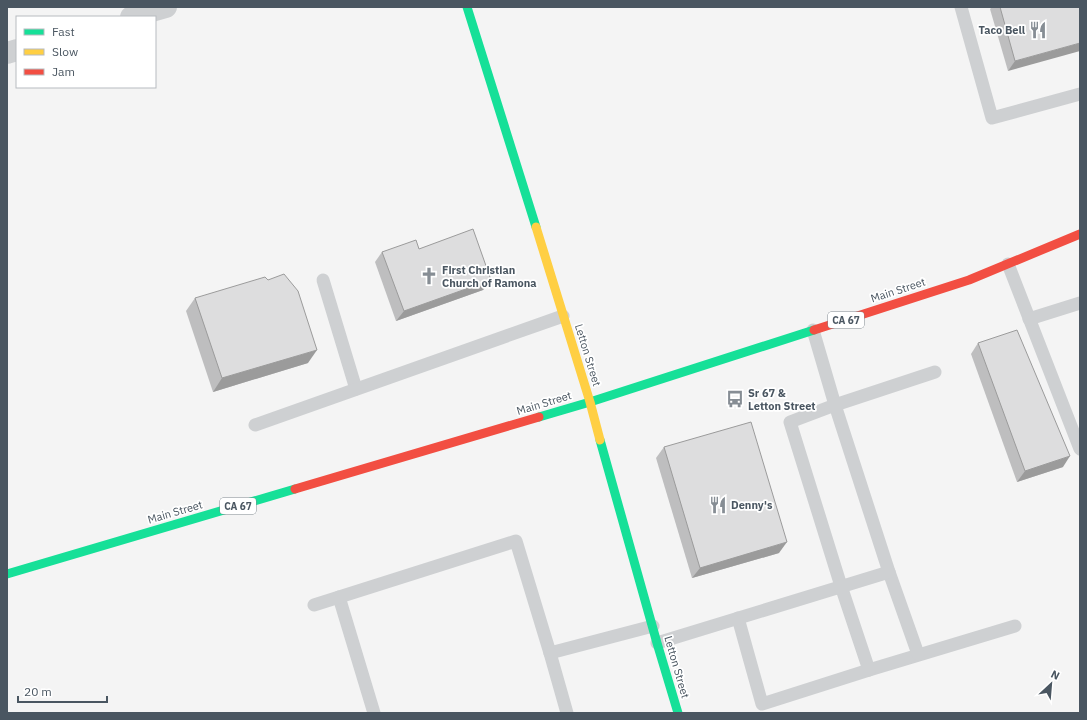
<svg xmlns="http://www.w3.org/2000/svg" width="1087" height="720" viewBox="0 0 1087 720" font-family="'IBM Plex Sans',sans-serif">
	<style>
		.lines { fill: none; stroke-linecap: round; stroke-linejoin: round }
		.lane { stroke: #ced0d2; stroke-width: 13 }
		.street { stroke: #ced0d2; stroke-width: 22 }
		.fast { stroke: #16e098; stroke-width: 9 }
		.slow { stroke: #ffcf43; stroke-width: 9 }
		.jam { stroke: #f24e42; stroke-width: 9 }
		.wall { fill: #bebebf }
		.shaded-wall { fill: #9b9b9b }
		.building { fill: #ddddde; stroke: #9b9b9b }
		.labels { text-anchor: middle; stroke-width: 3.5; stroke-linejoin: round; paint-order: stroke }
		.shield { fill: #fff; stroke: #808990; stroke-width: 1 }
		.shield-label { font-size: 10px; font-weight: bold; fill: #4a5661 }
		.poi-label { font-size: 11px; font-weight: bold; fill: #4a5661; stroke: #fff; text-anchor: start }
		.street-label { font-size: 11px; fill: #4a5661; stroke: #fff }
	</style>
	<rect width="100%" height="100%" fill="#f4f4f4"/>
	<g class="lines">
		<g class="lane">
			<polyline points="961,7 992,118 1080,94"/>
			<polyline points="1008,264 1080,449"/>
			<polyline points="323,280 356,389"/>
			<polyline points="1029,319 1080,303"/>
			<polyline points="813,330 835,405 790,422 841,586 869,670 1015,626"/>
			<polyline points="255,425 563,316"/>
			<polyline points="889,572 918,654"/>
			<polyline points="339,597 374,713"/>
			<polyline points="314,605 516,541 550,653 653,626"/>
			<polyline points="738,618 762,704 869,670"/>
			<polyline points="657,643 889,572 835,405 935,372"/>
			<polyline points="550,653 567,713"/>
		</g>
		<g class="street">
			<polyline points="131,17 166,7"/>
			<polyline points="7,53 17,50"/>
		</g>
		<g class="fast">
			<polyline points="467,7 536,227"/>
			<polyline points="539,417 590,402 814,330"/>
			<polyline points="600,440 657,643 678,713"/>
			<polyline points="7,574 295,489"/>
		</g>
		<polyline class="slow" points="536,227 590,402 600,440"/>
		<g class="jam">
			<polyline points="814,330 969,280 1080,234"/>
			<polyline points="295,489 539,417"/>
		</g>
	</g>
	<g class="wall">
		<polygon points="992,7 1080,7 1008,71 990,9"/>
		<polygon points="419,249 491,280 483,290 396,321 375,262 382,252"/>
		<polygon points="195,298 308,363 213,392 186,311"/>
		<polygon points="978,343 1063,467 1017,482 971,354"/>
		<polygon points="664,447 779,553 692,578 656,458"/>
	</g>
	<g class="shaded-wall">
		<polygon points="1080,43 1080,51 1008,71 1015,61"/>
		<polygon points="491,280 483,290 396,321 404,311"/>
		<polygon points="317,350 308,363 213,392 222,378"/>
		<polygon points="1070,456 1063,467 1017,482 1025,471"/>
		<polygon points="787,542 779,553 692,578 700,568"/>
	</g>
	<g class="building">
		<polygon points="1000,7 1080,7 1080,43 1015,61"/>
		<polygon points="473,229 491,280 404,311 382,252 416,240 419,249"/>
		<polygon points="284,274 298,291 317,350 222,378 195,298 265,277 268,280"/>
		<polygon points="1017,330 1070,456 1025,471 978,343"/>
		<polygon points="751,422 787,542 700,568 664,447"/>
	</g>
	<defs>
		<g id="restaurant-bare" transform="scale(1.38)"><path d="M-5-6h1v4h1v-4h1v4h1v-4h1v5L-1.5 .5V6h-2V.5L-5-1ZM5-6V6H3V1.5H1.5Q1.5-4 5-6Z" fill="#868d94" stroke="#fff" stroke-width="2.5" paint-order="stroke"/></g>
		<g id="church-bare" transform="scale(1.38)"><path d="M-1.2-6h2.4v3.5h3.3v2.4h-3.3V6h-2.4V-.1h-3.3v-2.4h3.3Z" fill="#868d94" stroke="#fff" stroke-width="2.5" paint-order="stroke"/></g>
		<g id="bus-bare" transform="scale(1.38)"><path d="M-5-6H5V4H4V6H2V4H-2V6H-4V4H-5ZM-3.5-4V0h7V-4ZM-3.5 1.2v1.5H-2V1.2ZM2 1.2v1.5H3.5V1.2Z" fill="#868d94" stroke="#fff" stroke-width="2.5" paint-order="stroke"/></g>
	</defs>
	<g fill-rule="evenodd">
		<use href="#restaurant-bare" x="1038" y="30"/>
		<use href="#church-bare" x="429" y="276"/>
		<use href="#bus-bare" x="735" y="399"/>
		<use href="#restaurant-bare" x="718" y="505"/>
	</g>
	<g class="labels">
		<g class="shield">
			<rect x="828" y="312" width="36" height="16" rx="3"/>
			<rect x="220" y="498" width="36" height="16" rx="3"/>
		</g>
		<g class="shield-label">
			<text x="846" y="324">CA 67</text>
			<text x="238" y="510">CA 67</text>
		</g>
		<g class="poi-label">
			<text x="1025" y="34" text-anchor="end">Taco Bell</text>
			<text x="442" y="274">First Christian<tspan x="442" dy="13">Church of Ramona</tspan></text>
			<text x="748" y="397">Sr 67 &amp;<tspan x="748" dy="13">Letton Street</tspan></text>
			<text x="731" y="509">Denny's</text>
		</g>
		<g class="street-label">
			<text transform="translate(898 290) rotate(-18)" y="4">Main Street</text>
			<text transform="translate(588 355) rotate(73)" y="4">Letton Street</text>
			<text transform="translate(544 403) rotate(-17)" y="4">Main Street</text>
			<text transform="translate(175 512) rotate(-16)" y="4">Main Street</text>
			<text transform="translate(677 667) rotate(74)" y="4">Letton Street</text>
		</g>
	</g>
	<rect width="1087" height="720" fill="none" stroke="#4a5661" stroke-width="16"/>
	<rect x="16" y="16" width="140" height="72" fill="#ffffff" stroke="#b7bbc0"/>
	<rect x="24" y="29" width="20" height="6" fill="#16e098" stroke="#b7bbc0"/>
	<text x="52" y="36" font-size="12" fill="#4a5661">Fast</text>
	<rect x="24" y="49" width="20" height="6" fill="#ffcf43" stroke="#b7bbc0"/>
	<text x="52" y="56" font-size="12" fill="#4a5661">Slow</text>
	<rect x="24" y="69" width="20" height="6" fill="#f24e42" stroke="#b7bbc0"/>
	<text x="52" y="76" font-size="12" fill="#4a5661">Jam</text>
	<g transform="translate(1051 684) rotate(26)" stroke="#ffffff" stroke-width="3" paint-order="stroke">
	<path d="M0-3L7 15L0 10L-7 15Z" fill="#4a5661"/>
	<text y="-6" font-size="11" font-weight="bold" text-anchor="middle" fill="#4a5661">N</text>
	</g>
	<path d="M18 696v6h89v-6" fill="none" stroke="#4a5661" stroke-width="2"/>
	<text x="24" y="696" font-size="12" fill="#4a5661" stroke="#ffffff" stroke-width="3" paint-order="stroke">20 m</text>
</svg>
